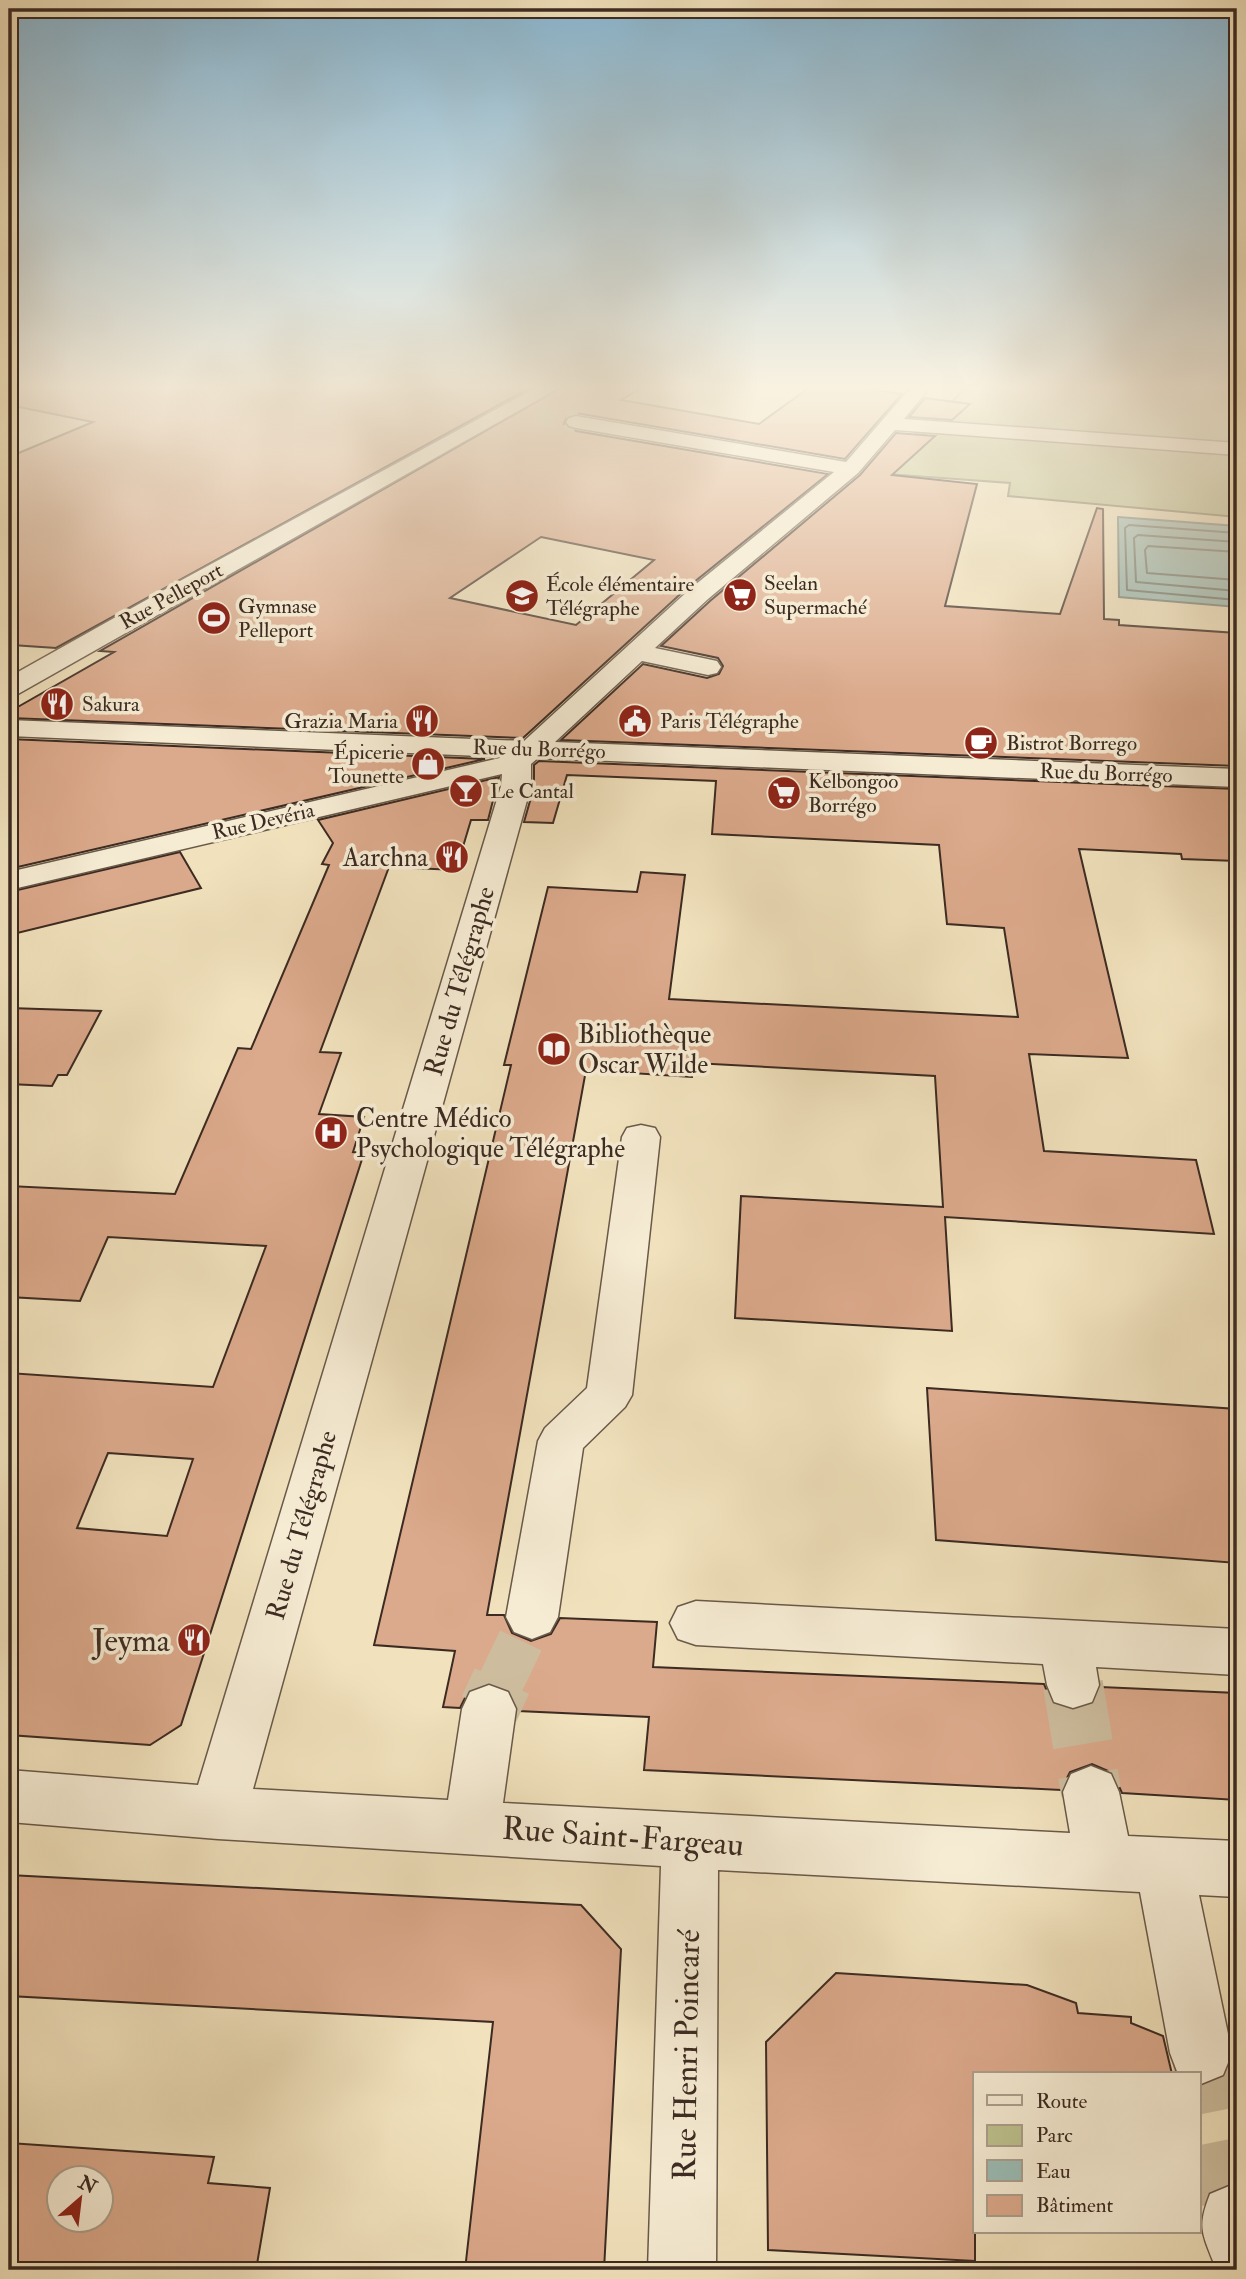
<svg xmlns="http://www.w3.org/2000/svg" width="1246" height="2279" viewBox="0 0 1246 2279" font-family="'IM FELL Double Pica',serif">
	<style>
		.green { fill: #bdc28f; stroke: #7c7658; stroke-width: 2 }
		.water { fill: #9bbdb6; stroke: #75837b; stroke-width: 2 }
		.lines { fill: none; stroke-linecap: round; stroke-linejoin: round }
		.shore { stroke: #6c746c; stroke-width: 2 }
		.building { fill: #dba98b; stroke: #3c2b22; stroke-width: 2; fill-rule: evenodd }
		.minor-tunnel-far2 { stroke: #cdbd9e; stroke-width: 21; stroke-dasharray: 21 10; stroke-linecap: butt }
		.minor-tunnel-far1 { stroke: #cdbd9e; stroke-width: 46; stroke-dasharray: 46 23; stroke-linecap: butt }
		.minor-tunnel { stroke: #cdbd9e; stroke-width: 60; stroke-dasharray: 60 30; stroke-linecap: butt }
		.minor-casing { stroke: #695949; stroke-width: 3 }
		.minor { fill: #f6ecd4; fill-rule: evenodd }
		.labels { text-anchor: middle; stroke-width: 7; stroke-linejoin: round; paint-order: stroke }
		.far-poi-label { font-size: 21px; fill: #3c2b22; stroke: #f6ecd4; text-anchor: start }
		.far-street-label { font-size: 21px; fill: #3c2b22; stroke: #f6ecd4 }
		.poi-label { font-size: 26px; fill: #3c2b22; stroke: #f6ecd4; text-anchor: start }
		.street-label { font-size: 26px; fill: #3c2b22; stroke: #f6ecd4 }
		.near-poi-label { font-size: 32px; fill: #3c2b22; stroke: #f6ecd4; text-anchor: end }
		.near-street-label { font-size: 32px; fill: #3c2b22; stroke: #f6ecd4 }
	</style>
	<rect width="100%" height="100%" fill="#f1e2bd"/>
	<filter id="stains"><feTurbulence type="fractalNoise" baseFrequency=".00286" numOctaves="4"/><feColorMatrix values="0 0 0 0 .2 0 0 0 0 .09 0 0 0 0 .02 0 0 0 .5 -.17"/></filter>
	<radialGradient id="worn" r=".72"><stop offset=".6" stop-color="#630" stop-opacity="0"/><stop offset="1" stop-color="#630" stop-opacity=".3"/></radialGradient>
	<polygon class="green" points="968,385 1237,385 1237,517 1008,496 1010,483 873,473 918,432 935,433 937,417"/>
	<polygon class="water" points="1118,517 1237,526 1237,607 1119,597"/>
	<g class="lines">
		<g class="shore">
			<polyline points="1237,533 1129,525 1125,528 1127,590 1237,600"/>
			<polyline points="1237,542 1138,535 1134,538 1136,582 1237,591"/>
			<polyline points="1237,552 1148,546 1145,550 1147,573 1237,580"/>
		</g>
	</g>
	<g class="building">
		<polygon points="11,385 535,385 56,648 12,645 9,612 9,457 93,422 9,405"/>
		<path d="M566,385H646L621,400L759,424L813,385H842L902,394L845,459L576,413L567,416L564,424L576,431L828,474L688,587L523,738L9,718V712L114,652L100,651ZM541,537L654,560L576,625L450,598Z"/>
		<polygon points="925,398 970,404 952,420 909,417"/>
		<polygon points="896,433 935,436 892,475 977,484 945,606 1060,614 1097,508 1103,509 1104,619 1119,620 1119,625 1237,633 1237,766 561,740 643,664 707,678 719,674 723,666 718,658 661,646 710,601 860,475"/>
		<polygon points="9,739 485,759 9,869"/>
		<polygon points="539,761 1237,789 1237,861 1182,859 1181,854 1079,849 1128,1058 1029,1054 1044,1151 1196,1160 1214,1234 945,1217 952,1331 735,1318 741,1196 943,1207 935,1076 694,1063 692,1077 586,1070 487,1615 504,1615 512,1633 531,1641 551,1634 560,1618 657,1622 653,1667 1044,1684 1052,1703 1072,1711 1093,1704 1101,1687 1237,1693 1237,1800 1122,1793 1113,1773 1092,1764 1070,1772 1061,1790 644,1770 649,1717 518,1711 510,1691 490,1683 469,1690 460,1708 443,1707 455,1651 374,1645 511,1065 504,1065 548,887 637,892 641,872 685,875 669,999 1018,1017 1004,928 947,924 939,845 712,834 716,781 567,775 553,823 524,822 534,787 534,765"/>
		<path d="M499,777L488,820H471L456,870L389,867L320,1052L341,1053L319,1114L364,1117L353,1152L364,1153L181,1725L150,1745L9,1735V1373L213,1387L266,1246L108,1237L80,1301L9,1297V1186L175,1194L238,1048L251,1049L329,865L322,864L333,843L318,820ZM108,1453L193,1459L167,1536L77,1528Z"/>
		<polygon points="180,852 201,888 9,935 9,892"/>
		<polygon points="9,1008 101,1011 67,1075 58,1075 52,1086 9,1084"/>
		<polygon points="927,1388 1237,1409 1237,1563 936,1540"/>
		<polygon points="9,1875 581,1905 621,1949 604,2270 465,2270 493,2022 9,1996"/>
		<polygon points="836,1973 1027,1985 1076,2003 1078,2013 1131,2017 1131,2023 1163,2036 1172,2074 975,2074 975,2261 768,2250 766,2042"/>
		<path d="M9,2143L214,2157L208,2183L270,2188L256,2270H9ZM60,2178H102V2220H60Z"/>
	</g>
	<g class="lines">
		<polyline class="minor-tunnel-far2" points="535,414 576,422"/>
		<polyline class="minor-tunnel-far1" points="501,1682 532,1617"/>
		<g class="minor-tunnel">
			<polyline points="1073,1685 1091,1792"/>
			<polyline points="489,1709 502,1681"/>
			<polyline points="1201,2053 1234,2218"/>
		</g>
		<g class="minor-casing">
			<g id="minor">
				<polygon points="541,385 564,385 18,694 9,696 9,677 180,581"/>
				<polygon points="913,385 932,385 904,419 1237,443 1237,455 895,430 858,473 708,599 655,648 717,661 721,667 717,673 708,675 642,661 555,742 1237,769 1237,787 538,758 531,764 531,786 253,1789 448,1800 462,1709 470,1692 489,1685 508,1692 516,1709 503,1803 1070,1833 1063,1792 1071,1774 1091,1766 1111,1774 1119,1792 1128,1836 1237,1841 1237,1897 1199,1895 1232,2053 1223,2075 1201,2084 1199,2074 1178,2074 1170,2053 1140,1892 718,1870 716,2270 648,2270 661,1866 218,1839 9,1822 9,1770 198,1785 501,786 502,774 9,890 9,872 504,757 9,736 9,720 524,741 690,589 834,472 576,428 569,426 566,422 569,418 576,416 846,462"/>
				<polygon points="641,1125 655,1128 660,1137 632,1395 625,1407 583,1448 558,1617 550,1632 532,1639 514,1632 506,1617 538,1441 545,1428 587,1388 622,1137 627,1128"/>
				<polygon points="696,1601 1237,1629 1237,1675 1096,1667 1099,1685 1092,1702 1073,1708 1054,1702 1047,1685 1043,1664 696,1645 678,1639 670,1623 678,1607"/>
				<path d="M1234,2184L1237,2186V2270L1213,2261C1201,2231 1198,2225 1210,2194Z"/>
			</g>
		</g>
		<use href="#minor" class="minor"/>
	</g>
	<linearGradient id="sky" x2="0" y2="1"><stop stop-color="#89b8d4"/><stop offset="0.55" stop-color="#f9f2e1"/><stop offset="1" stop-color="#f9f2e1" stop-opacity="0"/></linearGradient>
	<rect width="1246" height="704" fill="url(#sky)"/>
	<defs>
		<g id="supermarket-disc" transform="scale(1.75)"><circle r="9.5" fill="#8f2418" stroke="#f6ecd4"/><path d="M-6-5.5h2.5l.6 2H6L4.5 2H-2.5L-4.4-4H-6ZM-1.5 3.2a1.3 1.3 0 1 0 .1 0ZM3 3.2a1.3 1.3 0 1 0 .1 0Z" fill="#fff"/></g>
		<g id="school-disc" transform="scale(1.75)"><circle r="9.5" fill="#8f2418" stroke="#f6ecd4"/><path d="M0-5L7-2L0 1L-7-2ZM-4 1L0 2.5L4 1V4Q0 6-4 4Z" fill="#fff"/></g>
		<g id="stadium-disc" transform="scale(1.75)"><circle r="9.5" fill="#8f2418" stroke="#f6ecd4"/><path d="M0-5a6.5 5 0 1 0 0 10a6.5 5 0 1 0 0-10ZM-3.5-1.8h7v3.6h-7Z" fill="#fff"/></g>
		<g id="restaurant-disc" transform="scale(1.75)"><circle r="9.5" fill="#8f2418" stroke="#f6ecd4"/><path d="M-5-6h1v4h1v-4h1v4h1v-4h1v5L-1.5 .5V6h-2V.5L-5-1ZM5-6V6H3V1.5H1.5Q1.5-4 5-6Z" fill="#fff"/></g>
		<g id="civic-disc" transform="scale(1.75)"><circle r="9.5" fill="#8f2418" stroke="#f6ecd4"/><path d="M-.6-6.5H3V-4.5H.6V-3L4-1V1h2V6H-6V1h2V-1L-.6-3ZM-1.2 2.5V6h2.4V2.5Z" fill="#fff"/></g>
		<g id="cafe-disc" transform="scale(1.75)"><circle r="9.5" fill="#8f2418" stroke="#f6ecd4"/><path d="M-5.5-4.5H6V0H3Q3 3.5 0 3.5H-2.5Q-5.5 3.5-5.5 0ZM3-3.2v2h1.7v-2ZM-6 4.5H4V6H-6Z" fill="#fff"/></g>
		<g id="shop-disc" transform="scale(1.75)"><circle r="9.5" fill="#8f2418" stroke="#f6ecd4"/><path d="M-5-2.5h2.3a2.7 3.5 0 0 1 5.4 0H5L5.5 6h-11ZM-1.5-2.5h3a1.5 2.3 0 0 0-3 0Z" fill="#fff"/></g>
		<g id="bar-disc" transform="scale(1.75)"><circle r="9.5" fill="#8f2418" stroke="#f6ecd4"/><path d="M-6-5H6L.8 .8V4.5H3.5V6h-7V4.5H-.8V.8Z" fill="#fff"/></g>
		<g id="library-disc" transform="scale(1.75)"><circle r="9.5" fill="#8f2418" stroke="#f6ecd4"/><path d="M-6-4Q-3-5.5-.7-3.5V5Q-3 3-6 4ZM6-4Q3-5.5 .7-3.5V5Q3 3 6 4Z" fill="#fff"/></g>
		<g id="hospital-disc" transform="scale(1.75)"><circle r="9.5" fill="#8f2418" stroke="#f6ecd4"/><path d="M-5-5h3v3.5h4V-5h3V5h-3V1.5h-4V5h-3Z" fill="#fff"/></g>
	</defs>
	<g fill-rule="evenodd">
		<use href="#supermarket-disc" x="740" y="595"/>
		<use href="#school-disc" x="522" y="596"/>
		<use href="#stadium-disc" x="214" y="618"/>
		<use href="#restaurant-disc" x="57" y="704"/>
		<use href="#restaurant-disc" x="422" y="721"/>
		<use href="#civic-disc" x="635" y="721"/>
		<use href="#cafe-disc" x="981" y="743"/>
		<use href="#shop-disc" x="428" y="764"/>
		<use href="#bar-disc" x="466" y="791"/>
		<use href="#supermarket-disc" x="784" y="793"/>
		<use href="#restaurant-disc" x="452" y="857"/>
		<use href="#library-disc" x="554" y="1049"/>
		<use href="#hospital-disc" x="331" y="1133"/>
		<use href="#restaurant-disc" x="194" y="1640"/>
	</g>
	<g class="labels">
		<g class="far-poi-label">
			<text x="764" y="590">Seelan<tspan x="764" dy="24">Supermaché</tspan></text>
			<text x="546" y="591">École élémentaire<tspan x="546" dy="24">Télégraphe</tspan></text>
			<text x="238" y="613">Gymnase<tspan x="238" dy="24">Pelleport</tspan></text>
			<text x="82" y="711">Sakura</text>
			<text x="398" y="728" text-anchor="end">Grazia Maria</text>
			<text x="660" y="728">Paris Télégraphe</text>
			<text x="1006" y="750">Bistrot Borrego</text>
			<text x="404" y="759" text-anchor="end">Épicerie<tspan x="404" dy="24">Tounette</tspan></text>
			<text x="808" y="788">Kelbongoo<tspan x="808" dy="24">Borrégo</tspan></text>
			<text x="490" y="798">Le Cantal</text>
		</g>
		<g class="far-street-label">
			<text transform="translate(171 596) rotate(-29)" y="7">Rue Pelleport</text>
			<text transform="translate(539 749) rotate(2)" y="7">Rue du Borrégo</text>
			<text transform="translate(1106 773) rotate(2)" y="7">Rue du Borrégo</text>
			<text transform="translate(263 821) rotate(-13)" y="7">Rue Devéria</text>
		</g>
		<g class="poi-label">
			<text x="428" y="866" text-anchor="end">Aarchna</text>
			<text x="578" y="1043">Bibliothèque<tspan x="578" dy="30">Oscar Wilde</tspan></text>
			<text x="356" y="1127">Centre Médico<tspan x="356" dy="30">Psychologique Télégraphe</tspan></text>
		</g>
		<g class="street-label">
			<text transform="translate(459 981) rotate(-74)" y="9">Rue du Télégraphe</text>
			<text transform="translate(301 1525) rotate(-74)" y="9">Rue du Télégraphe</text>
		</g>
		<g class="near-poi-label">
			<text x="170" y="1651">Jeyma</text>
		</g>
		<g class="near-street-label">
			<text transform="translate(623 1836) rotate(4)" y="11">Rue Saint-Fargeau</text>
			<text transform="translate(686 2055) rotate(-89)" y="11">Rue Henri Poincaré</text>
		</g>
	</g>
	<rect width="1246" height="2279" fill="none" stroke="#f1e2bd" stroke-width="35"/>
	<rect x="10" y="10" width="1225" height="2258" fill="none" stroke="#3c2b22" stroke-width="3.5"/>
	<rect x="18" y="18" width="1211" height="2244" fill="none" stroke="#3c2b22" stroke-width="2"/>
	<rect x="973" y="2072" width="228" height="161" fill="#f6ecd4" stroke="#ac9f8d" stroke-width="2"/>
	<rect x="987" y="2095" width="35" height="10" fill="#f6ecd4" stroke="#ac9f8d" stroke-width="2"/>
	<text x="1036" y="2108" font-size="21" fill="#3c2b22">Route</text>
	<rect x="987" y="2125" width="35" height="21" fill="#bdc28f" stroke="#ac9f8d" stroke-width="2"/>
	<text x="1036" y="2142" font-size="21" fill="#3c2b22">Parc</text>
	<rect x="987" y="2160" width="35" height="21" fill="#9bbdb6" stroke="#ac9f8d" stroke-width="2"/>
	<text x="1036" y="2178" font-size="21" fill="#3c2b22">Eau</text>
	<rect x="987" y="2195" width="35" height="21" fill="#dba98b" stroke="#ac9f8d" stroke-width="2"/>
	<text x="1036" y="2212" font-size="21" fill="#3c2b22">Bâtiment</text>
	<g transform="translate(80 2199) rotate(28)"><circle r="33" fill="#f6ecd4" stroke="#ac9f8d" stroke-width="2"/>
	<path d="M0-5L12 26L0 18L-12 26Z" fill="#8f2418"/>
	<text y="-10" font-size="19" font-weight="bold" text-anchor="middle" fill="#3c2b22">N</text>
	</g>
	<rect width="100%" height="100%" filter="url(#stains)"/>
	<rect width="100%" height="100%" fill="url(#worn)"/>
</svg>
